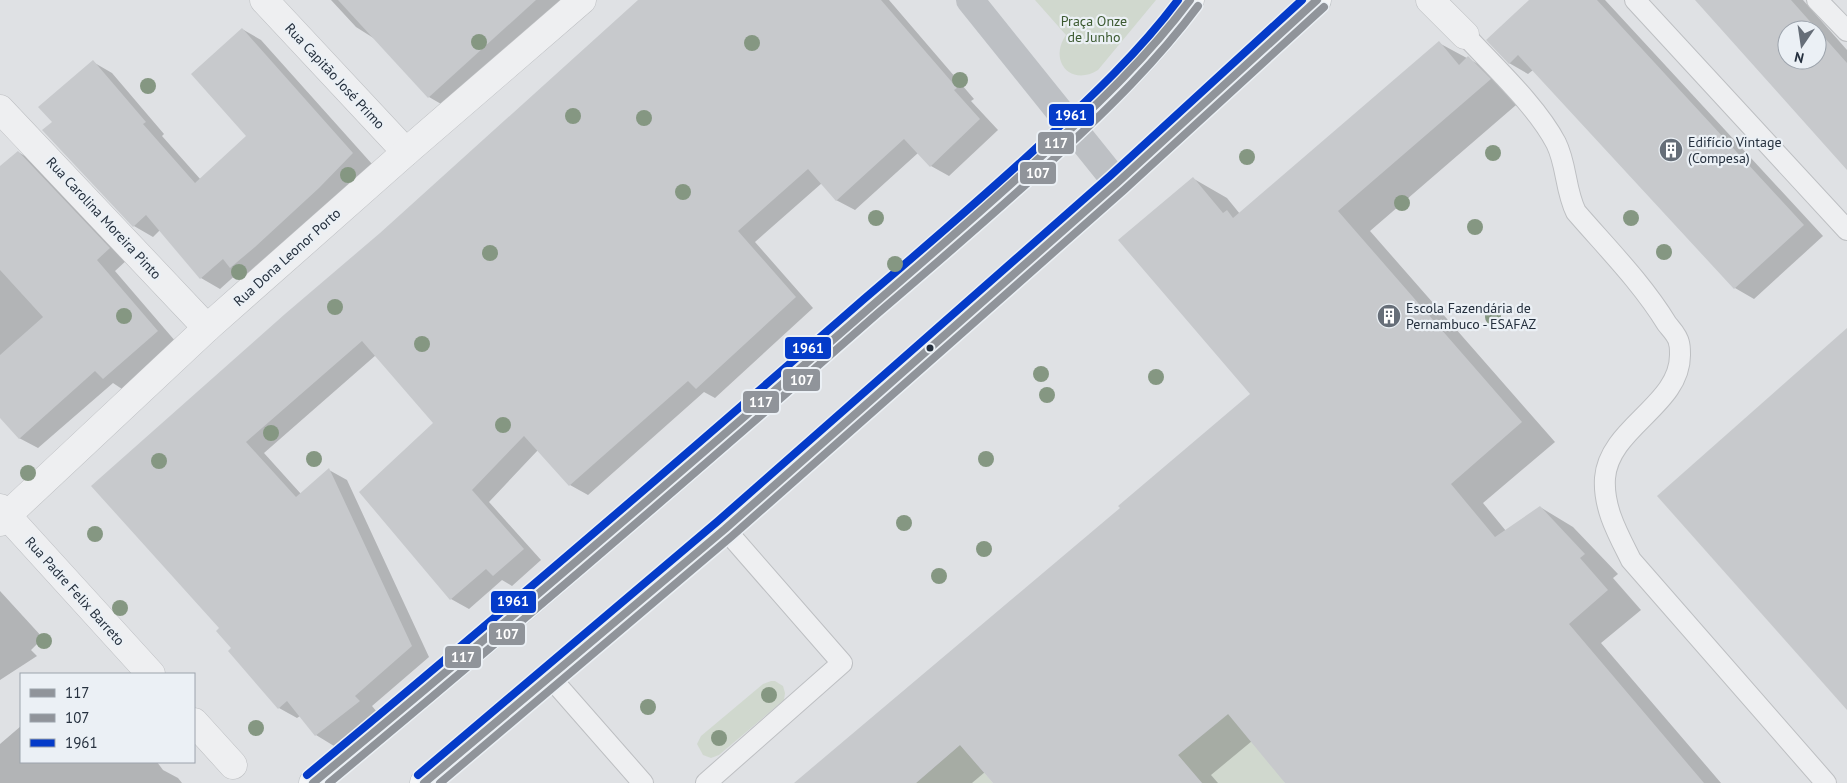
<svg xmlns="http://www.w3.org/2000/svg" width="1847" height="783" viewBox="0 0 1847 783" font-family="'PT Sans',sans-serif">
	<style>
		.green { fill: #d0d8ce }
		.shadow { fill: #0003; fill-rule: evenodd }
		.building { fill: #c7c9cc; fill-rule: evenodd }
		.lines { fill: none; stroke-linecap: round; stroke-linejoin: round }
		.service-casing { stroke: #bdbfc2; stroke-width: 22 }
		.minor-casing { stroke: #bdbfc2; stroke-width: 29 }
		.primary-casing { stroke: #babec2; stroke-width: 29 }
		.service { stroke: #eeeff1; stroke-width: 20 }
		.minor { stroke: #eeeff1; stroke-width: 28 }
		.secondary { stroke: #bdc0c4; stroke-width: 28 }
		.primary { stroke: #f3f4f5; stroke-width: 28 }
		.bus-1-casing { stroke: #ebf0f5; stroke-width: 11 }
		.bus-2-casing { stroke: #ebf0f5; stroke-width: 11 }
		.bus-3-casing { stroke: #ebf0f5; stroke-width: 11 }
		.bus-1 { stroke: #90949a; stroke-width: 8 }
		.bus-2 { stroke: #90949a; stroke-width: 8 }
		.bus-3 { stroke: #043bc9; stroke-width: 8 }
		.tree { fill: #859782 }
		.bus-dot { fill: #25303e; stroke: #ebf0f5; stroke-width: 2 }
		.labels { text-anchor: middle; stroke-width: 4.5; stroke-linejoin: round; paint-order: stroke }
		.park-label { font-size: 14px; fill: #3c5a31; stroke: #ebf0f5 }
		.street-label { font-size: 14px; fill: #25303e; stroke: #ebf0f5 }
		.poi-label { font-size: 14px; fill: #25303e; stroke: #ebf0f5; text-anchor: start }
		.line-badge { stroke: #ebf0f5; stroke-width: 2 }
		.badge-label { font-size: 14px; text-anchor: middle; font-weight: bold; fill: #fff }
	</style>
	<rect width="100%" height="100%" fill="#dfe1e4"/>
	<g class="green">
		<path d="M1035,0H1156L1098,70C1071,87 1048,61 1066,35Z"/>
		<polygon points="771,681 775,681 783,686 785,693 784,700 719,755 711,758 703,755 697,744 701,736 763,684"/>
		<polygon points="1243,702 1285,783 1202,783 1178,755"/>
		<polygon points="960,745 993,783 916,783"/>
	</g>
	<g class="shadow">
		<polygon points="331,0 567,0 448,108 429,97 375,39 356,27"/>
		<polygon points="640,0 889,0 974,99 971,101 998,130 949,176 931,166 918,153 855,210 836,200 822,183 755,242 813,308 715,398 704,392 588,495 570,485 538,450 489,502 541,560 512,586 502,580 469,609 451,599 435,424 376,355 264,453 301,494 329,470 347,480 429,657 372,706 377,712 334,746 316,735 300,716 297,718 279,708 233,648 221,628 93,486 381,234"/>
		<polygon points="1531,0 1605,0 1823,236 1754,299 1735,288 1533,70 1528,74 1509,63"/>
		<path d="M1716,0H1803L1847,50V168ZM1787,30H1817V60H1787Z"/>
		<polygon points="242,29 261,40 372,164 250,278 239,272 220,289 201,278 160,230 153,237 134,226 53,122 93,62 112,73 164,134 162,136 201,180 248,136"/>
		<polygon points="1439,43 1502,77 1523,99 1370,231 1555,442 1483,503 1506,531 1540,507 1573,527 1618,574 1613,578 1641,610 1601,643 1721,783 1287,783 1252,741 1211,775 1218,783 995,783 985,772 972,783 796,783 1122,508 1252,394 1194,179 1227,198 1240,214"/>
		<polygon points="18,152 37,163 128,259 115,271 176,342 122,389 113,383 38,448 19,438 0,416 0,168"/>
		<polygon points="0,591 43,638 31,650 37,656 0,680"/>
		<polygon points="21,726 21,762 157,762 163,770 178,778 182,783 0,783 0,744"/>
	</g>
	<g class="building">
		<polygon points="338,0 536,0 428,98"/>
		<polygon points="638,0 881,0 957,88 954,90 980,119 930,167 904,139 836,201 808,169 738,231 796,297 696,389 688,381 569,486 524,436 472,490 524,549 493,576 486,569 450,600 359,492 433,423 362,341 246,442 296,497 329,468 412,646 355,696 360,701 315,736 287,701 278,709 228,651 231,648 216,631 219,628 91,486 285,314 380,233"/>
		<polygon points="1529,0 1597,0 1804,225 1734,289 1518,55 1509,64 1486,40"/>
		<path d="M1695,0H1791L1847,63V170ZM1787,30H1817V60H1787Z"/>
		<polygon points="242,28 353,153 319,188 255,247 230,268 223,259 200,279 146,215 133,227 42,130 52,122 38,107 93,60 146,122 143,124 195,183 246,136 191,74"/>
		<polygon points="1439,41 1459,65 1468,56 1491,79 1338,211 1522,422 1451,484 1495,537 1540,506 1585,554 1580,558 1608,590 1569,624 1704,783 1285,783 1228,714 1178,755 1202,783 993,783 960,745 916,783 794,783 1120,508 1118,506 1250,394 1118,240 1193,177 1223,213 1227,210 1233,218"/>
		<polygon points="18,151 110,248 97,260 158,331 103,379 95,371 19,439 0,418 0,355 43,317 0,270 0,166"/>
		<polygon points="1847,328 1847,710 1657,496"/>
	</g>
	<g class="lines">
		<g class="service-casing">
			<g id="service">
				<polyline points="1635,0 1847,230"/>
				<polyline points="1817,0 1847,31"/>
				<path d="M1465,35C1494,67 1536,105 1556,143C1567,165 1565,190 1576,212C1607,248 1642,283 1667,324C1671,329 1678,336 1679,343C1680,346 1680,351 1680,354C1681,405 1609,427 1605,478C1603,508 1618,534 1631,560L1826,783"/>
				<polyline points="550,677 643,783"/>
				<polyline points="706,783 842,663 725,529"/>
			</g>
		</g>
		<g class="minor-casing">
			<g id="minor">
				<polyline points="264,0 406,152"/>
				<polyline points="1430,0 1465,35"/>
				<polyline points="0,109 207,328"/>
				<polyline points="0,508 151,674"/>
				<polyline points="0,522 207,328 406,152 582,0"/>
				<polyline points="194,722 233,765"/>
			</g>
		</g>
		<g class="primary-casing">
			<g id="primary">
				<path d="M313,783L503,625L677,476L1023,174C1082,119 1144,66 1190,0"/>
				<polyline points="424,783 725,529 1117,183 1317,0"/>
			</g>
		</g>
		<use href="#service" class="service"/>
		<use href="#minor" class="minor"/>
		<polyline class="secondary" points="970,0 1117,183"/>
		<use href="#primary" class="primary"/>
		<g class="bus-1-casing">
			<g id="bus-1">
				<path d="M313,783C500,628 684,470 866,311C927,258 989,205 1048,150C1099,103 1148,56 1190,0"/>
				<polyline points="424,783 725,529 1117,183 1317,0"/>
			</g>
		</g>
		<g class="bus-2-casing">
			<g id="bus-2">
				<path d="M329,783C514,629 696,473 877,314C938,262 999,210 1058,155C1108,109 1157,61 1198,6"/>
				<polyline points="440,783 732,536 1124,190 1324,7"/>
			</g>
		</g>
		<g class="bus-3-casing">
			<g id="bus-3">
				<path d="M307,775C495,619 680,460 864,299C925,247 986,195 1045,140C1092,96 1139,52 1178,0"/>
				<polyline points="418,775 718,521 1110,176 1302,0"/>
			</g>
		</g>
		<use href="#bus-1" class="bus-1"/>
		<use href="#bus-2" class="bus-2"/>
		<use href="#bus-3" class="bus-3"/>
	</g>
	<g class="tree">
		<circle cx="479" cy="42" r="8"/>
		<circle cx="752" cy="43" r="8"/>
		<circle cx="960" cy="80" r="8"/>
		<circle cx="148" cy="86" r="8"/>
		<circle cx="573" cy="116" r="8"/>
		<circle cx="644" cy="118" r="8"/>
		<circle cx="1493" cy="153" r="8"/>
		<circle cx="1247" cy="157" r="8"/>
		<circle cx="348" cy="175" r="8"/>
		<circle cx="683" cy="192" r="8"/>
		<circle cx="1402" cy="203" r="8"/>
		<circle cx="876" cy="218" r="8"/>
		<circle cx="1631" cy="218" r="8"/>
		<circle cx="1475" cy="227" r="8"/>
		<circle cx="1664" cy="252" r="8"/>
		<circle cx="490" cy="253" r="8"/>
		<circle cx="895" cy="264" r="8"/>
		<circle cx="239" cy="272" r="8"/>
		<circle cx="335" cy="307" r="8"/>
		<circle cx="124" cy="316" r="8"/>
		<circle cx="1493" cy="317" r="8"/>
		<circle cx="422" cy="344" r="8"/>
		<circle cx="1041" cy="374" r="8"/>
		<circle cx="1156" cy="377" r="8"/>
		<circle cx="1047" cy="395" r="8"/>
		<circle cx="503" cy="425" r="8"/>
		<circle cx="271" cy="433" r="8"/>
		<circle cx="314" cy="459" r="8"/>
		<circle cx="986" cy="459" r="8"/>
		<circle cx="159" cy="461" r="8"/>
		<circle cx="28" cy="473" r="8"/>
		<circle cx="904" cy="523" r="8"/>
		<circle cx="95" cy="534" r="8"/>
		<circle cx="984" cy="549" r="8"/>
		<circle cx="939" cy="576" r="8"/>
		<circle cx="120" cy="608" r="8"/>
		<circle cx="44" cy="641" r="8"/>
		<circle cx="769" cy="695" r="8"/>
		<circle cx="648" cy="707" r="8"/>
		<circle cx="256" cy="728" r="8"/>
		<circle cx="719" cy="738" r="8"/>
	</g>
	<defs>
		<g id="building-disc" transform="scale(1.25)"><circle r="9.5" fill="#666e78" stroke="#ebf0f5"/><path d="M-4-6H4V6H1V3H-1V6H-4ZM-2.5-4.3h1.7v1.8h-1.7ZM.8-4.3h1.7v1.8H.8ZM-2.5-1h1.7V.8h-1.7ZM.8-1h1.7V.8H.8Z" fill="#fff"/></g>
	</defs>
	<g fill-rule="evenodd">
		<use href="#building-disc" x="1671" y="150"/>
		<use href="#building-disc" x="1389" y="316"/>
	</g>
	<circle class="bus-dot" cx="930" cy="348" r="4.5"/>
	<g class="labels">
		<g class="park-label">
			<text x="1094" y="26">Praça Onze<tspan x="1094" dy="16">de Junho</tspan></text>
		</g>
		<g class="street-label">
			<text transform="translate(335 76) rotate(47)" y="5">Rua Capitão José Primo</text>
			<text transform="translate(104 218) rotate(47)" y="5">Rua Carolina Moreira Pinto</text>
			<text transform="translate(287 257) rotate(-42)" y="5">Rua Dona Leonor Porto</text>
			<text transform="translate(75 591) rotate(48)" y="5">Rua Padre Felix Barreto</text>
		</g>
		<g class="poi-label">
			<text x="1688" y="147">Edifício Vintage<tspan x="1688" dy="16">(Compesa)</tspan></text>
			<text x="1406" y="313">Escola Fazendária de<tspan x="1406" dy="16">Pernambuco - ESAFAZ</tspan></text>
		</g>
	</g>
	<g class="line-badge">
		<rect x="1048" y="103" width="47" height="24" rx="5" fill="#043bc9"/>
		<rect x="1037" y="131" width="38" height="24" rx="5" fill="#90949a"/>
		<rect x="1019" y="161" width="38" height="24" rx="5" fill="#90949a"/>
		<rect x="784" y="336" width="48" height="24" rx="5" fill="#043bc9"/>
		<rect x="782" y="368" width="39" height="24" rx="5" fill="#90949a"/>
		<rect x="742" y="390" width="38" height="24" rx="5" fill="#90949a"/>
		<rect x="490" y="590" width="47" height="24" rx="5" fill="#043bc9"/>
		<rect x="488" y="622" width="38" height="24" rx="5" fill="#90949a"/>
		<rect x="444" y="645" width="38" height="24" rx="5" fill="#90949a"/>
	</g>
	<g class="badge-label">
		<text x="1071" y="120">1961</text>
		<text x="1056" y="148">117</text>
		<text x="1038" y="178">107</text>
		<text x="808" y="353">1961</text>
		<text x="802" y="385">107</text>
		<text x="761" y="407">117</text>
		<text x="513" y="606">1961</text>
		<text x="507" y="639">107</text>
		<text x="463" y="662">117</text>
	</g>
	<rect x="20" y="673" width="175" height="90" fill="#ebf0f5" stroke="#9ca3ac"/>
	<rect x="30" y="689" width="25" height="8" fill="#90949a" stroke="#9ca3ac"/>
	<text x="65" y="698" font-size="15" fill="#25303e">117</text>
	<rect x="30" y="714" width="25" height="8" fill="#90949a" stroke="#9ca3ac"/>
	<text x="65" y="723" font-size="15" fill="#25303e">107</text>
	<rect x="30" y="739" width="25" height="8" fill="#043bc9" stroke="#9ca3ac"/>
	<text x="65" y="748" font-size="15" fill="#25303e">1961</text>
	<g transform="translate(1802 45) rotate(193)"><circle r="24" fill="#ebf0f5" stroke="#9ca3ac"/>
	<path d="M0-4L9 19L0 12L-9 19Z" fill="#666e78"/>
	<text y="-8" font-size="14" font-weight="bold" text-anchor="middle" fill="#25303e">N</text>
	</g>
</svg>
